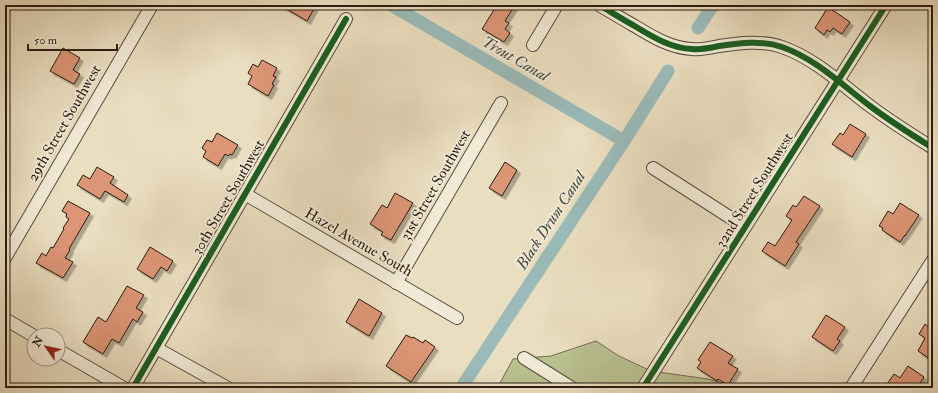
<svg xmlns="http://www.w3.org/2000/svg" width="938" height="393" viewBox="0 0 938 393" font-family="'IM FELL Double Pica',serif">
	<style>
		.green { fill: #b9c191; stroke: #716e51 }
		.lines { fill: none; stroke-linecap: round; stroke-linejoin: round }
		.canal { stroke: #9abbb9; stroke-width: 13 }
		.building { fill: #dc9575; stroke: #291c11; filter: url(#shadow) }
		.street-casing { stroke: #594c3d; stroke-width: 14 }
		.street { stroke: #f1ead6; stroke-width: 12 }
		.cycleway-casing { stroke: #f1ead6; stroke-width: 8 }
		.cycleway { stroke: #1b5e20; stroke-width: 6 }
		.labels { text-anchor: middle; stroke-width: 3.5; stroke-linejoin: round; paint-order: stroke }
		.street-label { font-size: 15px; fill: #291c11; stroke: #f1ead6 }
		.water-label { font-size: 16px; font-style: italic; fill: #4b4c43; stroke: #f1ead6 }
	</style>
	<defs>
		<filter id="shadow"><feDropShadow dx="3.5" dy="3.5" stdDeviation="0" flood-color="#0004"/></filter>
	</defs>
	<rect width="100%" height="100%" fill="#eadec0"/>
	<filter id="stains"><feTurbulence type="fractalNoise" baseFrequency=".005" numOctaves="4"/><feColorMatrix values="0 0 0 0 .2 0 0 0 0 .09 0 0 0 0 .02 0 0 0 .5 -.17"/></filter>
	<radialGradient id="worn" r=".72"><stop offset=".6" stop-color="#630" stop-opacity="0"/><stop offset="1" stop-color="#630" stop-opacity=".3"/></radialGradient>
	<polygon class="green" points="596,341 619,356 651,371 708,379 729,385 731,388 500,388 500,383 513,359 551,356"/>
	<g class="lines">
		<g class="canal">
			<polyline points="391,5 624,141"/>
			<polyline points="698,28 713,5"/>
			<polyline points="461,388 624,141 668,71"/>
		</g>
	</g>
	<g class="building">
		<polygon points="280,5 316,5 307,21"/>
		<polygon points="497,5 515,5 505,21 509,23 505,29 510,33 504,42 482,29"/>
		<polygon points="828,7 850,22 842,34 833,28 830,32 827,30 824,35 815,28"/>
		<polygon points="63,48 80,58 73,70 80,74 74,84 50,71"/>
		<polygon points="262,60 277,68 273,76 276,77 272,84 274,85 268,96 248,84 252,76 248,73 253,64 258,67"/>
		<polygon points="850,124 866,134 852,157 832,144 840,133 843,135"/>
		<polygon points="217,133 238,145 232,155 230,154 228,156 225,154 218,166 203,157 206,151 202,148 207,140 212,142"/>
		<polygon points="505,162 517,170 502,196 489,188"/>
		<polygon points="97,167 114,177 110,183 128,195 124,202 105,191 100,199 77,185 83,175 90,179"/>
		<polygon points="395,193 413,203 391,240 381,235 383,232 370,224 382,205 387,208"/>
		<polygon points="804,196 820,206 796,242 799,244 785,266 762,251 768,242 775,246 792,220 786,216 793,205 796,207"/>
		<polygon points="68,201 90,213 69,249 70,250 65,258 73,262 63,278 36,263 42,253 46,256 51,247 53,248 64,229 63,228 69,219 66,217 67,214 62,211"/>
		<polygon points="900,203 919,215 905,236 905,235 900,242 882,230 883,228 879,226 888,211 893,214"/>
		<polygon points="150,247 173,261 167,271 161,267 153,279 137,269"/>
		<polygon points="127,286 144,295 136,308 143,312 137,322 133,319 119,343 112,339 103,354 83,342 98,317 106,322"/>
		<polygon points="359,299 382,313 369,336 346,322"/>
		<polygon points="826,315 845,327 837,339 840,341 833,351 812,337"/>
		<polygon points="925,324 931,329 933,326 933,361 918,351 925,338 919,334"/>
		<polygon points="406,335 412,338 413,337 423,343 425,340 435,347 411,382 386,366"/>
		<polygon points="710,342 733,356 728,363 738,369 728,385 718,379 717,381 697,368 701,362 698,360"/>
		<polygon points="908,366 924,377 917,388 894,388 887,384 894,374 900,378"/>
	</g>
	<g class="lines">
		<g class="street-casing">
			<g id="street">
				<path d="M599,5C611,12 622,19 633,25C651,36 670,48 692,49C700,50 710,48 719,46C739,43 762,40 782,47C816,59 842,85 870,106C890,121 912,135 933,148"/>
				<polyline points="533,45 557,5"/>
				<polyline points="653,168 745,227"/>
				<polyline points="245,194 457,318"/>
				<polyline points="5,258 152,5"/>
				<polyline points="396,283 501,103"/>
				<polyline points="5,319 34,336"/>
				<polyline points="156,348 228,388"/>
				<polyline points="58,350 124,388"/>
				<polyline points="524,358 572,388"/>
				<polyline points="133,388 346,19"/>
				<polyline points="643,388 886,5"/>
				<polyline points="851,388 933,260"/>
			</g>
		</g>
		<use href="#street" class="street"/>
		<g class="cycleway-casing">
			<g id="cycleway">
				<path d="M599,5C611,12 622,19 633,25C651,36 670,48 692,49C700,50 710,48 719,46C739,43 762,40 782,47C816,59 842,85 870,106C890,121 912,135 933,148"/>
				<polyline points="133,388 346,19"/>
				<polyline points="643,388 886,5"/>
			</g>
		</g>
		<use href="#cycleway" class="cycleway"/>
	</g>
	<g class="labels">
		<g class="street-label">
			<text transform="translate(64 123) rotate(-60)" y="5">29th Street Southwest</text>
			<text transform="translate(435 185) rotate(-60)" y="5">31st Street Southwest</text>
			<text transform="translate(754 190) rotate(-58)" y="5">32nd Street Southwest</text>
			<text transform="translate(228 197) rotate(-60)" y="5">30th Street Southwest</text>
			<text transform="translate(359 242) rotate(30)" y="5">Hazel Avenue South</text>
		</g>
		<g class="water-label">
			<text transform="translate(516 58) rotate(30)" y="6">Trout Canal</text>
			<text transform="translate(550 220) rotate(-57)" y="6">Black Drum Canal</text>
		</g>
	</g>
	<rect width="938" height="393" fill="none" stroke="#eadec0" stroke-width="20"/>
	<rect x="6" y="6" width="926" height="381" fill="none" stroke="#291c11" stroke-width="2"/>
	<rect x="10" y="10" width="918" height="373" fill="none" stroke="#291c11"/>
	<g transform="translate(46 347) rotate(303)"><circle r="19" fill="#f1ead6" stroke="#a19887"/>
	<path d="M0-3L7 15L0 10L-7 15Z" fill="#8f2418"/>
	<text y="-6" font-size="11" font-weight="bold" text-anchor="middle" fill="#291c11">N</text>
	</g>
	<path d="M28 44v6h89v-6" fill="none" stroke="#291c11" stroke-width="2"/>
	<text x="34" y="44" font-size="12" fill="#291c11" stroke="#f1ead6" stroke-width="3" paint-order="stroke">50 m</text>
	<rect width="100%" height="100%" filter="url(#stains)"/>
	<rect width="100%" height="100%" fill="url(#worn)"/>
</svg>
